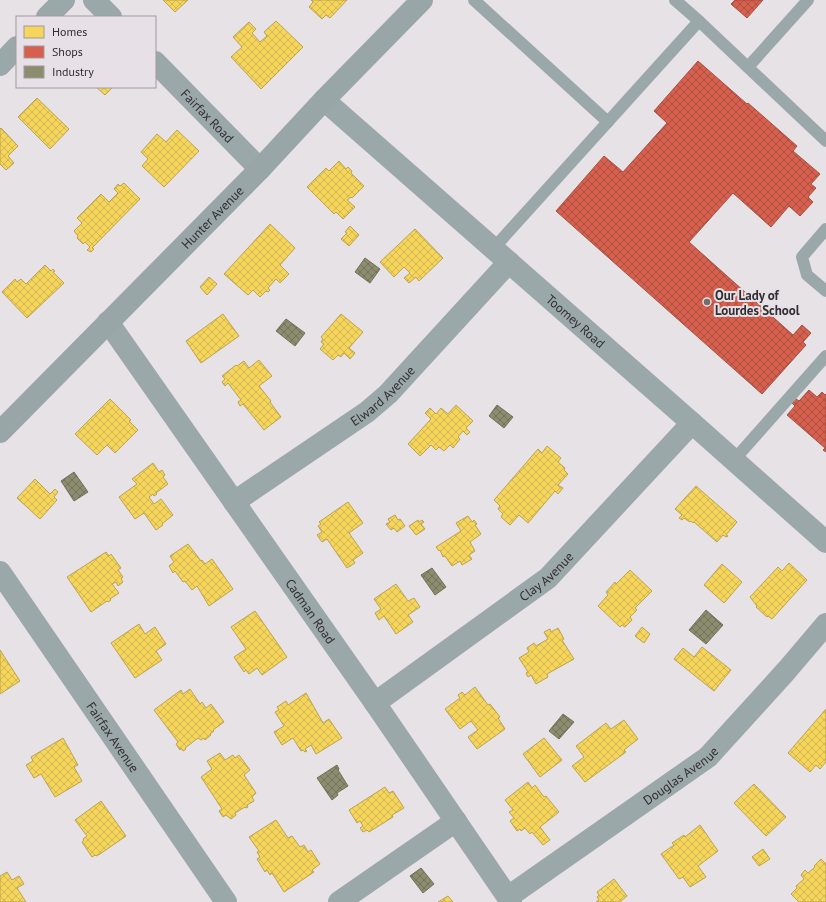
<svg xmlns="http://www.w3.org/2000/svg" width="826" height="902" viewBox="0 0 826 902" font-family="'PT Sans',sans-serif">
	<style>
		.homes { fill: url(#homes-cross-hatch); stroke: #bba34f }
		.shops { fill: url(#shops-cross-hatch); stroke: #a45145 }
		.industry { fill: url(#industry-cross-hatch); stroke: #71705c }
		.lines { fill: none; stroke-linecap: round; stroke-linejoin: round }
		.lane { stroke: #9ba8aa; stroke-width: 12 }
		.street { stroke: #9ba8aa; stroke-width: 22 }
		.secondary { stroke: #98a6a8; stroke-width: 22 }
		.poi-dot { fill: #706d70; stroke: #e8e0e7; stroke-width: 1.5 }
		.labels { text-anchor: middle; stroke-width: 4; stroke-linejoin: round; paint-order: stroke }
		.street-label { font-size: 13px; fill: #312e31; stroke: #e8e0e7 }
		.poi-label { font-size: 13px; font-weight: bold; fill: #312e31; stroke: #e8e0e7; text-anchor: start }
	</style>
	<defs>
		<pattern id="homes-cross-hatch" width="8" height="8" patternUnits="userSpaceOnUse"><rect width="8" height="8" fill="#f6d55c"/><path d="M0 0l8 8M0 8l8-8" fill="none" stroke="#d3b750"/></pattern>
		<pattern id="shops-cross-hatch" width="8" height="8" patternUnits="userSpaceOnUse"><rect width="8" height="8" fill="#d6604d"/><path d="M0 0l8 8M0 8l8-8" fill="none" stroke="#ae5041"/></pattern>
		<pattern id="industry-cross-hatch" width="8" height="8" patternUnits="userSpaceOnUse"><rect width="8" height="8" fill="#8c8c6e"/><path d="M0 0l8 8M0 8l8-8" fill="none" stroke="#73735b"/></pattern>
	</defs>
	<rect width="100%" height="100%" fill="#e6e2e6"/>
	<g class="homes">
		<polygon points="163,0 188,0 175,12"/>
		<polygon points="311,0 347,0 330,18 326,15 322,19 309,7 313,2"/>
		<polygon points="276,21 303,47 261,89 231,57 242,47 233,37 249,22 256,29 252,33 260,42 267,36 264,32"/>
		<polygon points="96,87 113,87 105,95"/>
		<polygon points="37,98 69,129 50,149 18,117"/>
		<polygon points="1,128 18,146 8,156 14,163 6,170 0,164 0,129"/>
		<polygon points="177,130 199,151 164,187 142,166 148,159 141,152 157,134 166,142"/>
		<polygon points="339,161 346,169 348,167 352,171 351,173 364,186 352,198 351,197 347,200 355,207 343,219 336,212 334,214 307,187 326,168 329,171"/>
		<polygon points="124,183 140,199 92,248 94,249 91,252 87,250 90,247 85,242 83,244 77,238 78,236 74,231 82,223 77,218 101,194 109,202 118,193 114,189 118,184 120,186"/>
		<polygon points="270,224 295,248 280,265 289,274 280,283 276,279 268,288 270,290 268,292 266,291 260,297 253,290 248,295 224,274"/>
		<polygon points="350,226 359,235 349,246 341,239 347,233 345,232"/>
		<polygon points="415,229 443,258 419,281 416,277 409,283 404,278 410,273 404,267 394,277 380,262"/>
		<polygon points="45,265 51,271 53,269 55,271 53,272 64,283 27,318 2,292 15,279 17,282 21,279 26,284"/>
		<polygon points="209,277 217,284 207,295 200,287"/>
		<polygon points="223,314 239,336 201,363 186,341"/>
		<polygon points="341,314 363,332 349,348 355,353 350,359 344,353 341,357 338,355 333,360 320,349 324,344 321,342 323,339 321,337"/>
		<polygon points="259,360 272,376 259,386 271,401 270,402 281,417 264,430 243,404 240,406 238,402 241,400 228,383 225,386 222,382 225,379 222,376 236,365 237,366 244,361 249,368"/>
		<polygon points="110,399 131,420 129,421 138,430 115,453 107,445 97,455 75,434"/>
		<polygon points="456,405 473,421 466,428 470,432 467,435 463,431 458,437 460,439 453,448 450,445 444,451 439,447 436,450 431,445 420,456 408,444 431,419 425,413 430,408 436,414 441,408 448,414"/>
		<polygon points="547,446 561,458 558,462 565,468 564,470 568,474 558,485 563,488 558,494 555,491 528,523 519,515 510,525 501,517 503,514 498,509 500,506 494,500 538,449 542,453"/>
		<polygon points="153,463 159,472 162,470 165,475 163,477 168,484 156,493 157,494 154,496 153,494 149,497 154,504 161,499 173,515 162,524 163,525 156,530 144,513 135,519 119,497 137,484 132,479"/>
		<polygon points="35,479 50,494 55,489 58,492 54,497 57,500 40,519 17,498"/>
		<polygon points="696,486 737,522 726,535 728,536 726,537 723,535 717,542 694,522 693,523 691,521 690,522 684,518 682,520 679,518 682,515 675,509"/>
		<polygon points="348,502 363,523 349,533 363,553 353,560 355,563 347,568 327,539 322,542 317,535 322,532 318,526 321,524 319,522"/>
		<polygon points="395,515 398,520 400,519 405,526 397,532 394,528 391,530 386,524 390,522 388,519"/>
		<polygon points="468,516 472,522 474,520 477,524 475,525 481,534 470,542 475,551 469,555 472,559 462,565 460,561 452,566 445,556 443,557 440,550 439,551 436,547 461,531 456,523"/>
		<polygon points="418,520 419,522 422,520 424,522 421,524 425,529 416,535 409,526"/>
		<polygon points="188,544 201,561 202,560 205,564 212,559 233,589 209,606 197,586 192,590 185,581 183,582 175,571 173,573 169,566 174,562 170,556"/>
		<polygon points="106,552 109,556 111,554 121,568 118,570 123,577 121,579 123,582 118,586 116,582 112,584 119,593 110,599 111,600 108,602 107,601 91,612 67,577"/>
		<polygon points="789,563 807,580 772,619 768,616 767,617 756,607 757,606 750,597 778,567 782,571"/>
		<polygon points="722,564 742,582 724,603 704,585"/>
		<polygon points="630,570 652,591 635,608 637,610 630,617 632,620 625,627 622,625 620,627 598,606 608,595 606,592 615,582 616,584"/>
		<polygon points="396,584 408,601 414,598 420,607 408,615 413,622 396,634 384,616 379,620 375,613 381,609 374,599"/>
		<polygon points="255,611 287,657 262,675 257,668 249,674 246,670 244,672 234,657 246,649 231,627"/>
		<polygon points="139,624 145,634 155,627 166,644 156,651 162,660 135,678 111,643"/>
		<polygon points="642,627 650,634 644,643 635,636"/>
		<polygon points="558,628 564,639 562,640 574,659 547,674 548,677 536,684 531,675 528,677 526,673 528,672 519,658 529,652 527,648 534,643 536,646 548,639 544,632 550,629 551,632"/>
		<polygon points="702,647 731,670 714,691 674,659 683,648 694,657"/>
		<polygon points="0,650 20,681 0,694"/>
		<polygon points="475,687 488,705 490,704 500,717 498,718 505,729 477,749 468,737 478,730 471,721 460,729 445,709 460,698 458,695 462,692 465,695"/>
		<polygon points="190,689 200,704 202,702 206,708 211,704 224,722 213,730 214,731 210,734 211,735 205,740 204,738 201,740 198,738 185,748 186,749 183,751 181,748 180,750 176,744 178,742 154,710 181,690 183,694"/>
		<polygon points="306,693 323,723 329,719 342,738 316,754 311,745 305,749 307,751 305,752 303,750 301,751 293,738 282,745 274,732 284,726 275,712 279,710 277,707 286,701 288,705"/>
		<polygon points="826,709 826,762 820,769 816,765 810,772 788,753"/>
		<polygon points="624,720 638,739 624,750 626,752 585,782 572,766 584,757 576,746 606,723 611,729"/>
		<polygon points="63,738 78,765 74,767 82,781 55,797 41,774 34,778 26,765 33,761 31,757"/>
		<polygon points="544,738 562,760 540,777 523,754"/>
		<polygon points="220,753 225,760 233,755 235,758 239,755 250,770 244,775 256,793 252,797 254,801 247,805 248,807 246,808 245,807 235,813 236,815 231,819 226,815 223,817 219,811 222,809 201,777 212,769 207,761"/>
		<polygon points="528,782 532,788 535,785 544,797 546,796 559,812 540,827 550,840 543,845 532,832 530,834 525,828 521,831 520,829 517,831 510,821 514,818 509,812 513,810 505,800"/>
		<polygon points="754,784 786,817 766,836 734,803"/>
		<polygon points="385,787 389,793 393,791 404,808 392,815 393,817 369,832 367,830 363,832 360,828 363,826 360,821 357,823 349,810"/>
		<polygon points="101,801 126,836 100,854 96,856 95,855 92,857 82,842 84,840 83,839 87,836 75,820"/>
		<polygon points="276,820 288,838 292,836 300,847 304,845 308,852 311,850 320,864 312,870 314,872 284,892 272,873 270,875 267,870 265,872 257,859 260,857 257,852 259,851 249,837"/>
		<polygon points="700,825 718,851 698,866 706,877 690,887 683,877 679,879 661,854 674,845 672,843 684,835 685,837"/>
		<polygon points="763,849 770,859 759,866 752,857"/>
		<polygon points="821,859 826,864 826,902 799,902 791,894 797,888 796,886 804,879 801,875 805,870 808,873 815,867 814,866"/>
		<polygon points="7,872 12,880 19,876 24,884 17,888 26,902 0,902 0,876"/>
		<polygon points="614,879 627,896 620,902 596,902 599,900 597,897 599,895 597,892"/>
		<polygon points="448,896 453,902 438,902"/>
	</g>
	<g class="shops">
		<polygon points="735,0 763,0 747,18 731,4"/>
		<polygon points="698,61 747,104 748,103 797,146 793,151 820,174 811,184 816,188 808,197 813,202 800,216 789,206 771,227 733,193 689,242 793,335 802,325 811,333 803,342 806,345 762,394 556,211 604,156 623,172 667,123 654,111"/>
		<polygon points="809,390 817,397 822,392 825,395 826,394 826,452 823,450 825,448 787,415 795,406 792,403 795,398 799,401"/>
	</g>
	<g class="industry">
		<polygon points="365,258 380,269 370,283 355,272"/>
		<polygon points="286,319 305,333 295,346 276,331"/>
		<polygon points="497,405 513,417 504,428 489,416"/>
		<polygon points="74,472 88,492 74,501 61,481"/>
		<polygon points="432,568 446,587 435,595 421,575"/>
		<polygon points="706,610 723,625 706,644 689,630"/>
		<polygon points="563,714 574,722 559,739 549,731"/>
		<polygon points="337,765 339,769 338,770 348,786 337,793 338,795 332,800 317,778"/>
		<polygon points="421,868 434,884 423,893 410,876"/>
	</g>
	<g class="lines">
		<g class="lane">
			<polyline points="474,0 608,122"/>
			<polyline points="675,0 699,21"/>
			<polyline points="748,67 808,0"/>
			<polyline points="826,229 802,257 807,275 826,291"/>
			<polyline points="493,249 699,21 826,141"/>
			<polyline points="734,460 826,356"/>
		</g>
		<g class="street">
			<polyline points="94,0 111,17"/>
			<polyline points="47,17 64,0"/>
			<path id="s1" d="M155,62L260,169"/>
			<polyline points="0,65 17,47"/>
			<path id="s2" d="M324,100L692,423L826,542"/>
			<path id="s3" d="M108,322L375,703L511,902"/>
			<path id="s4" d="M234,502L367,412L388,394L509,262"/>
			<path id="s5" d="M0,572L226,902"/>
			<path id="s6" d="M375,703L548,578L692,423"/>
			<path id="s7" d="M508,897L708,757L787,670L826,624"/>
			<polyline points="339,902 456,821"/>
		</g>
		<path class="secondary" id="s8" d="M0,432L260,169L324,100L422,0"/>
	</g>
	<circle class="poi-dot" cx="707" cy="302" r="4"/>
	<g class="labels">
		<g class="street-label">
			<text dy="5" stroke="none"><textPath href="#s1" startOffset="75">Fairfax Road</textPath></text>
			<text dy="5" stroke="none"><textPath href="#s8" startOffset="302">Hunter Avenue</textPath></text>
			<text dy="5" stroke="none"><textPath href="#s2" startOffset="335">Toomey Road</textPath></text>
			<text dy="5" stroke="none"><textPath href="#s4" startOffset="183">Elward Avenue</textPath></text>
			<text dy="5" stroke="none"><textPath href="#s6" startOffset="213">Clay Avenue</textPath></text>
			<text dy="5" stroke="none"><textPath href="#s3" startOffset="353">Cadman Road</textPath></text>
			<text dy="5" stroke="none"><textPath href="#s5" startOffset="200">Fairfax Avenue</textPath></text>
			<text dy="5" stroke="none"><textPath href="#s7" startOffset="211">Douglas Avenue</textPath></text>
		</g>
		<g class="poi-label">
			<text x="715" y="300">Our Lady of<tspan x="715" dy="15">Lourdes School</tspan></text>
		</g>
	</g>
	<rect x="16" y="16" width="140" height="72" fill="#e8e0e7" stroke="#9f999e"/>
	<rect x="24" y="26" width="20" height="12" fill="#f6d55c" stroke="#9f999e"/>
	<text x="52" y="36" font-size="12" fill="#312e31">Homes</text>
	<rect x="24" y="46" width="20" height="12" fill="#d6604d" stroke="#9f999e"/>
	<text x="52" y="56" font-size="12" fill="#312e31">Shops</text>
	<rect x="24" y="66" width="20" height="12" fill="#8c8c6e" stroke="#9f999e"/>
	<text x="52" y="76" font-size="12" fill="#312e31">Industry</text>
</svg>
